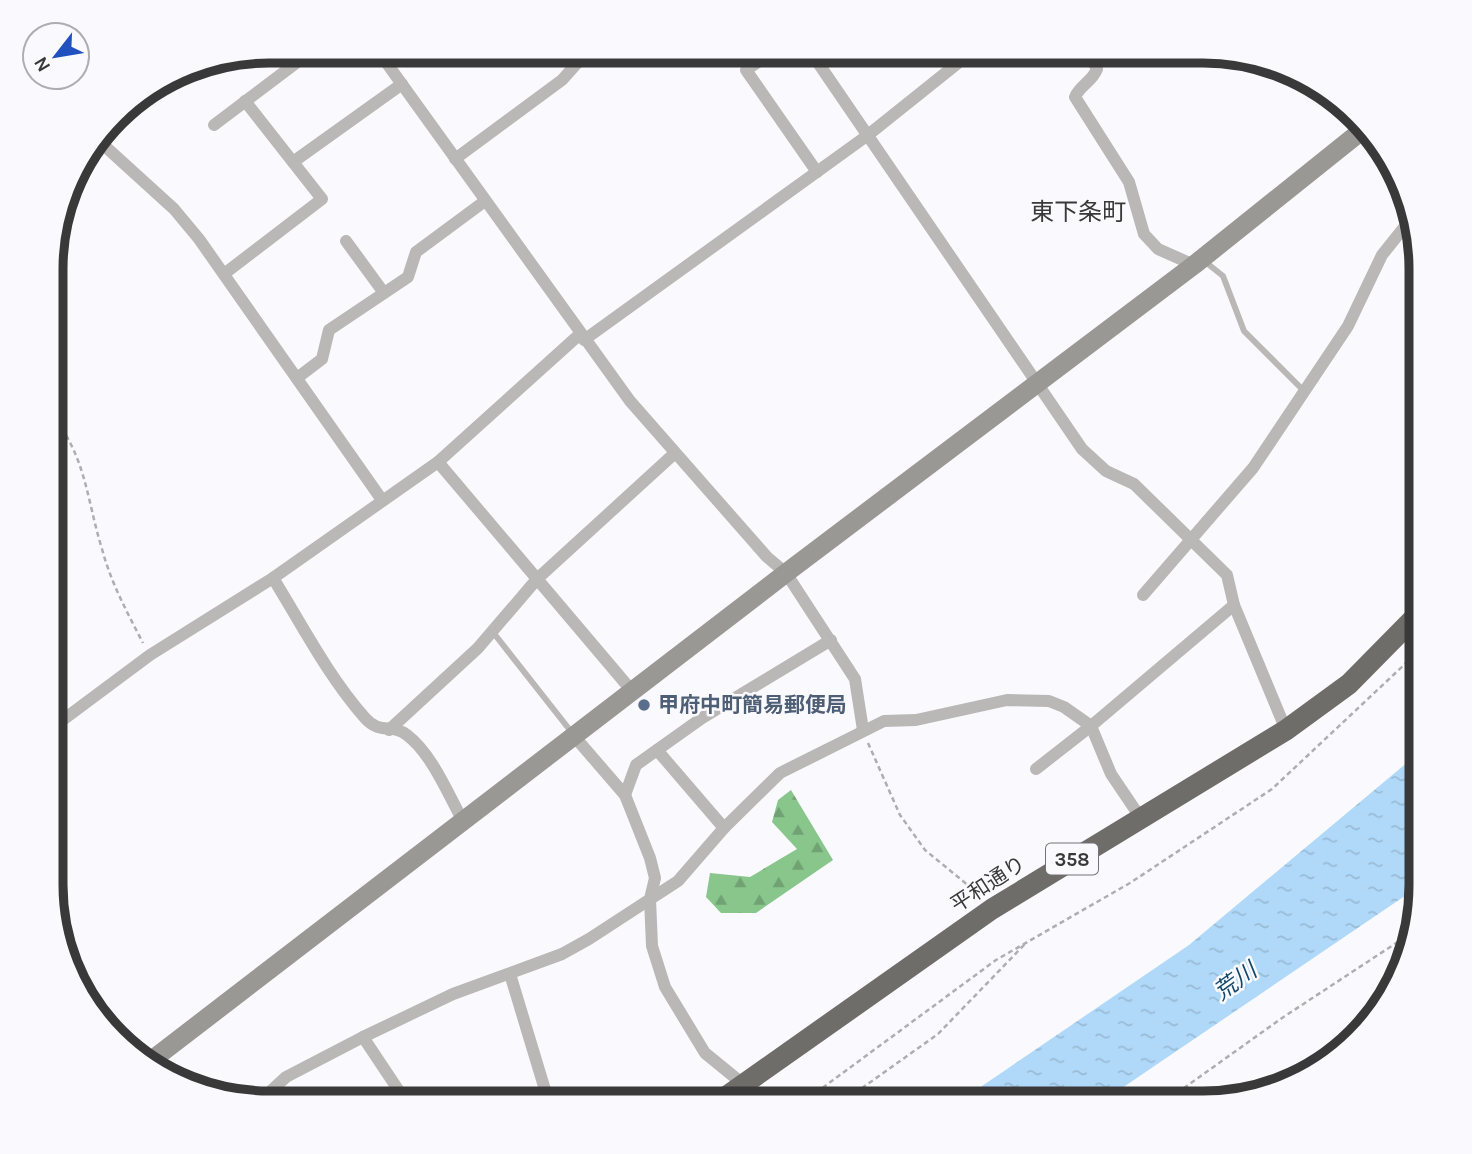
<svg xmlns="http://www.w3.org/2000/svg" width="1472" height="1154" viewBox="0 0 1472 1154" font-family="Karla,'Noto Sans JP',sans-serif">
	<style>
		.forest { fill: url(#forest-firs) }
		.water { fill: url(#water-ripples) }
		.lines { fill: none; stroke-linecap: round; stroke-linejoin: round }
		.path { stroke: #aeaeb1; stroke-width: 2.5; stroke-dasharray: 5 3.5; stroke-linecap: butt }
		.lane { stroke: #b9b8b6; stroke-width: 6 }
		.street { stroke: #b9b8b6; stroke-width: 12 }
		.secondary { stroke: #999895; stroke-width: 19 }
		.highway { stroke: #6e6d69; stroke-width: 21 }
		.service-dot { fill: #5c6f8a; stroke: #fafafe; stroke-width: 2.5 }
		.labels { text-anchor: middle; stroke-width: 5; stroke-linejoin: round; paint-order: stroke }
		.shield { fill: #fafafe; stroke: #737375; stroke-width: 2 }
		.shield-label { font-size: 19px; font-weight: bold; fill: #39393a }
		.service-label { font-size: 21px; font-weight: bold; fill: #4e5e75; stroke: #fafafe; text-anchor: start }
		.street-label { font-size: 21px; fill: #39393a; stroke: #fafafe }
		.water-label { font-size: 23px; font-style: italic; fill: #12476a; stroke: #fafafe }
		.quarter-label { font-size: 24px; fill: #39393a; stroke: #fafafe }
		.rim { fill: none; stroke: #39393a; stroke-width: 9 }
	</style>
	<defs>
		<pattern id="forest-firs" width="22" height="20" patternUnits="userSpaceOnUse" patternTransform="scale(1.75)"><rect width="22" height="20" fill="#88c68b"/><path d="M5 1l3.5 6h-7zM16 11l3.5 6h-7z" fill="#70a273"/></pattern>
		<pattern id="water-ripples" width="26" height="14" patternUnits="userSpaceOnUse" patternTransform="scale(1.75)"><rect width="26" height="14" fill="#b0d9f9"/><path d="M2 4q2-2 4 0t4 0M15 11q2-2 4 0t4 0" fill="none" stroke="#98bbd6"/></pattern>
	</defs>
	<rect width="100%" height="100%" fill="#fafafe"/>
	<polygon class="forest" points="791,790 833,860 756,913 721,913 706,897 710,873 750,877 797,849 772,822 778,800"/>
	<polygon class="water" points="1421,751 1421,885 1100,1103 957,1103 1189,945"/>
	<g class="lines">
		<g class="path">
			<path d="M52,414C87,460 86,497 102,549C111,583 127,612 143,643"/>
			<polyline points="868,743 900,815 925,850 980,895"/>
			<polyline points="802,1103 996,960 1130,883 1272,789 1421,649"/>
			<polyline points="841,1103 938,1034 1025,944"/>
			<polyline points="1163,1103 1282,1018 1413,932"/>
		</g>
		<g class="lane">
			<polyline points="1203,260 1223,276 1244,331 1304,391"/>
			<polyline points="492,631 573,734"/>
		</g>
		<g class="street">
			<polyline points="378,51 630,401 767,557 786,573 855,679 863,730"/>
			<polyline points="769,51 770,54 746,70 817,172"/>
			<polyline points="810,51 1082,449 1106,471 1134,484 1227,575 1234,605 1286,730"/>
			<path d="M1087,51L1097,69C1092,82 1080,85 1075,97L1129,182L1144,234L1158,249L1194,265"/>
			<polyline points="214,125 312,51"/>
			<polyline points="97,139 174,209 199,239 382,500"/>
			<polyline points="455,159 562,80 588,51"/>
			<polyline points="293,162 402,84"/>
			<polyline points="346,241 384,293"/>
			<polyline points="224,274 322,199 245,101"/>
			<polyline points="584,340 868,135 973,51"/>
			<polyline points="297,378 322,359 329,330 408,277 416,252 485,201"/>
			<polyline points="438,462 632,691"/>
			<path d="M273,578C302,625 328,676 365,718C380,735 392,723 407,735C432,754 448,794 463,821"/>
			<polyline points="1143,595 1253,468 1348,326 1382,255 1410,220"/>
			<polyline points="52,728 150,655 273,578 438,462 580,334"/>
			<polyline points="389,730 478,648 537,579 675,453"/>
			<polyline points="574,736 625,795 650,858 655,878 650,899 652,946 665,987 705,1053 743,1084"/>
			<polyline points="657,750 724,828"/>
			<polyline points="1036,769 1091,726 1234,605"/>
			<polyline points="625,795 636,765 702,718 831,640"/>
			<polyline points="510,974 549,1103"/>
			<polyline points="99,1016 154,1065"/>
			<polyline points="363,1037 407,1103"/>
			<polyline points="258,1103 286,1077 363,1037 453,994 562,954 589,939 678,881 724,828 780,773 884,721 916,720 1007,700 1049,701 1064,707 1091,726 1111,774 1140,817"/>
		</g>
		<polyline class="secondary" points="148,1063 786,573 1194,265 1365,128"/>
		<polyline class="highway" points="717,1103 992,909 1286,730 1349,684 1421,611"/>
	</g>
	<circle class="service-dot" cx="644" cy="705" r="7"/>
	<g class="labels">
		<rect class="shield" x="1046" y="843.5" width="52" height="31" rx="5"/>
		<g class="shield-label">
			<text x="1072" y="866">358</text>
		</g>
		<g class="service-label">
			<text x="658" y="712">甲府中町簡易郵便局</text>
		</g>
		<g class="street-label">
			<text transform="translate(988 884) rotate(-33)" y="7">平和通り</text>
		</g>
		<g class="water-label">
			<text transform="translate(1235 981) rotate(-36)" y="8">荒川</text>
		</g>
		<g class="quarter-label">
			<text x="1078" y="220">東下条町</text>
		</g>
	</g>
	<path d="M0 0H1472V1154H0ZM269 63H1203A206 206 0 0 1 1409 269V885A206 206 0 0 1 1203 1091H269A206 206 0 0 1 63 885V269A206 206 0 0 1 269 63Z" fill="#fafafe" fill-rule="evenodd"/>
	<path class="rim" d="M269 63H1203A206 206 0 0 1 1409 269V885A206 206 0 0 1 1203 1091H269A206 206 0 0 1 63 885V269A206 206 0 0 1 269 63Z"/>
	<g transform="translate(56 56) rotate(239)"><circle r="33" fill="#fafafe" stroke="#adadb0" stroke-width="2"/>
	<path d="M0-5L12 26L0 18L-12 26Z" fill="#2151bf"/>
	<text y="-10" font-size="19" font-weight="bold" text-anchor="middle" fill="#39393a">N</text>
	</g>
</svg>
